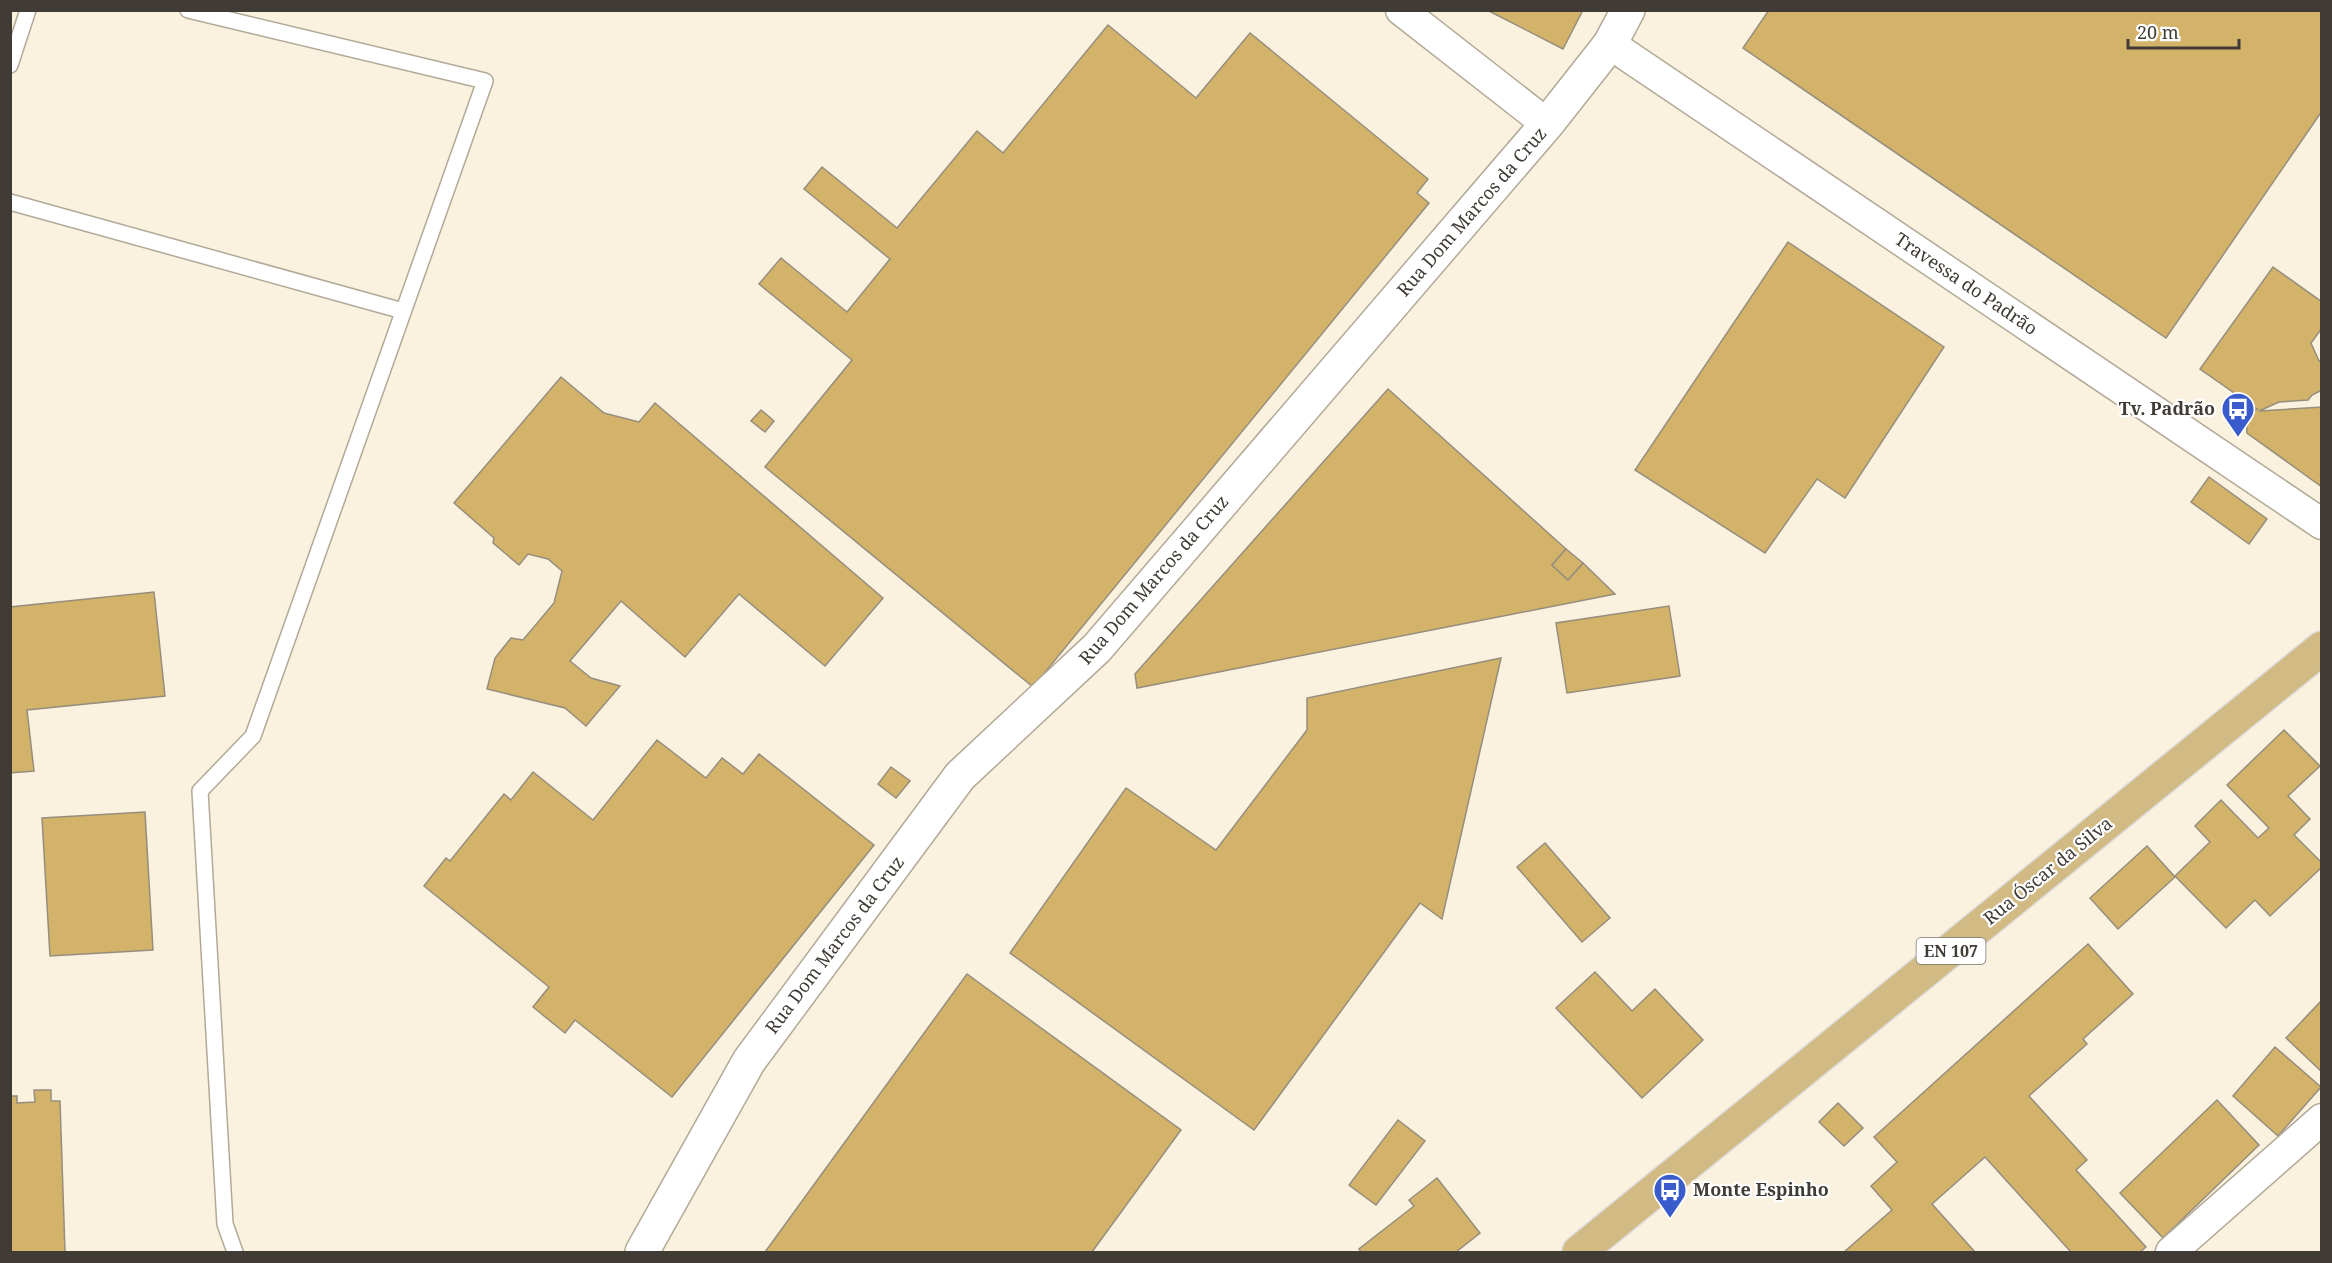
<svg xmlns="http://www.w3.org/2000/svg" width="2332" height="1263" viewBox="0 0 2332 1263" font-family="'Noto Serif',serif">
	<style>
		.building { fill: #d3b26a; stroke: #968e7d; stroke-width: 1.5 }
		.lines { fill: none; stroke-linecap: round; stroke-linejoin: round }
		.service-casing { stroke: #b2a998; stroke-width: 18 }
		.minor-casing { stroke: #b2a998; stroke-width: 33 }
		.tertiary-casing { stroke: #b2a998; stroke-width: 36 }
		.primary-casing { stroke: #dddcdb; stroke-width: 36 }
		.service { stroke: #fff; stroke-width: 15 }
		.minor { stroke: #fff; stroke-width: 30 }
		.tertiary { stroke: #fff; stroke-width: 33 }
		.primary { stroke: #d1ba83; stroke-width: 33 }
		.labels { text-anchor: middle; stroke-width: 4.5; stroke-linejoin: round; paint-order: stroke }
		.shield { fill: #fff; stroke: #797672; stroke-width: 1.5 }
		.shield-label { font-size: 16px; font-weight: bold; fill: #403c35 }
		.street-label { font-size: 18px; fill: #403c35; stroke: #fff }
		.poi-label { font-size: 18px; font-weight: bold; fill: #403c35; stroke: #fff; text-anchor: end }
	</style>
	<rect width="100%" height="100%" fill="#faf1de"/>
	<g class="building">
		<polygon points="1487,10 1583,10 1563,49"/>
		<polygon points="1769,10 2322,10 2322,111 2166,338 1743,48"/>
		<polygon points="1108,25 1196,98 1250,33 1428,179 1417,193 1429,203 1033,687 765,467 852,360 759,284 781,258 847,312 890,259 804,189 822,167 897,228 977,131 1003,153"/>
		<polygon points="1788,242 1944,347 1845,498 1817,479 1765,553 1635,470"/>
		<polygon points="2273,267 2322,302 2322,328 2311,343 2319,361 2322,360 2322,390 2312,395 2308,400 2279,402 2259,411 2322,407 2322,487 2247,433 2246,415 2257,409 2200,369"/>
		<polygon points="561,377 604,413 639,422 655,403 883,598 825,666 739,594 685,657 621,601 570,661 591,678 620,686 586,726 565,708 487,689 495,658 511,638 523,640 554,603 562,571 548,559 528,554 519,565 493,543 494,538 454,503"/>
		<polygon points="1388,389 1566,549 1552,565 1568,580 1583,563 1615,594 1137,688 1135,674"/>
		<polygon points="761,410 774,421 765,432 751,421"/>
		<polygon points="2209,477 2267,519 2249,544 2191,502"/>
		<polygon points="1566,549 1583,563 1568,580 1552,565"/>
		<polygon points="154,592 165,696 27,710 34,771 10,773 10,607"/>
		<polygon points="1669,606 1680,676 1567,693 1556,623"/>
		<polygon points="1501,658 1442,919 1420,903 1254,1130 1010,953 1126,788 1216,850 1307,730 1307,698"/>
		<polygon points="2284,730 2320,766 2288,796 2310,819 2294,835 2322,863 2322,867 2270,916 2255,900 2226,928 2175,876 2210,842 2195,826 2221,800 2258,838 2269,828 2227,785"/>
		<polygon points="657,740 706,778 722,758 743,774 759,754 874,845 672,1097 575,1020 565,1033 533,1007 549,987 424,886 446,858 450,861 504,794 511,800 533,772 593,820"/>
		<polygon points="891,767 910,781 896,798 878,784"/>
		<polygon points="145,812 153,950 50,956 42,818"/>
		<polygon points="1545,843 1610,918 1582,942 1517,867"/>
		<polygon points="2147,846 2175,877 2118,929 2090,898"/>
		<polygon points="2088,944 2133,994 2083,1039 2087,1044 2029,1096 2087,1160 2076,1170 2146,1247 2140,1252 2071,1252 1985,1157 1932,1204 1975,1252 1844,1252 1892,1210 1871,1186 1897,1162 1874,1137"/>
		<polygon points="1595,972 1632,1011 1655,989 1703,1040 1642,1098 1556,1008"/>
		<polygon points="967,974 1181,1130 1092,1252 765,1252"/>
		<polygon points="2322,1000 2322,1072 2286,1038"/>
		<polygon points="2275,1047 2321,1087 2278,1136 2233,1096"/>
		<polygon points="34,1090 51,1090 51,1101 60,1101 65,1252 10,1252 10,1096 17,1096 17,1103 35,1102"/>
		<polygon points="2217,1100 2259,1145 2163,1238 2120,1193"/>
		<polygon points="1838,1103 1863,1128 1844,1146 1819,1122"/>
		<polygon points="1398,1120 1425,1141 1376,1205 1349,1185"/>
		<polygon points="1437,1178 1480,1233 1456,1252 1361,1252 1359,1249 1414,1206 1409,1200"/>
	</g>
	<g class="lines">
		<g class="service-casing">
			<g id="service">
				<polyline points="188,10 485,81 253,736 200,791 225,1224 235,1252"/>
				<polyline points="10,65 28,10"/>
				<polyline points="10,202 403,311"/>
			</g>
		</g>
		<g class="minor-casing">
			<g id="minor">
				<polyline points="1401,10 1547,124"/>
				<polyline points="1610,44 2322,524"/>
				<polyline points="2171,1252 2322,1119"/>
			</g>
		</g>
		<g class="tertiary-casing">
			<polyline id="tertiary" points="642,1252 749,1061 960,776 1097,648 1547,124 1610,44 1628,10"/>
		</g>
		<g class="primary-casing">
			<polyline id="primary" points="1579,1252 2322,648"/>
		</g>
		<use href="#service" class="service"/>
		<use href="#minor" class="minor"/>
		<use href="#tertiary" class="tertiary"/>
		<use href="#primary" class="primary"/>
	</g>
	<defs>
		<g id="bus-pin" transform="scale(1.725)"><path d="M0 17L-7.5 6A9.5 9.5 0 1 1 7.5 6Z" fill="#3a5bcc" stroke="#fff"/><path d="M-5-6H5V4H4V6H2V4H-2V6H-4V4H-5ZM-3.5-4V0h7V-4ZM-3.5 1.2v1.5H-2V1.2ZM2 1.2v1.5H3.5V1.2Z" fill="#fff"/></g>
	</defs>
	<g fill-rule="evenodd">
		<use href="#bus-pin" x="2238" y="409"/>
		<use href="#bus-pin" x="1670" y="1190"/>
	</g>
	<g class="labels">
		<rect class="shield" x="1916.5" y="938" width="69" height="26" rx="4.5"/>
		<g class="shield-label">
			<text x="1951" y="957">EN 107</text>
		</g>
		<g class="street-label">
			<text transform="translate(1472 212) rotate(-49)" y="6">Rua Dom Marcos da Cruz</text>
			<text transform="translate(1966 284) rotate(34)" y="6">Travessa do Padrão</text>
			<text transform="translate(1154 580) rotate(-49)" y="6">Rua Dom Marcos da Cruz</text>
			<text transform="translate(2048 871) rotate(-39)" y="6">Rua Óscar da Silva</text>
			<text transform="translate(835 945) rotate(-53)" y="6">Rua Dom Marcos da Cruz</text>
		</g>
		<g class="poi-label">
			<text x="2215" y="415">Tv. Padrão</text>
			<text x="1693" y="1196" text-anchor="start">Monte Espinho</text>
		</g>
	</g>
	<rect width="2332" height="1263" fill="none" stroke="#403c35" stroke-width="24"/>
	<path d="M2128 39v9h111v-9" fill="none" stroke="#403c35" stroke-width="3"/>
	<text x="2137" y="39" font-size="18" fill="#403c35" stroke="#ffffff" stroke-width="4.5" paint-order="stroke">20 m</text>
</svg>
